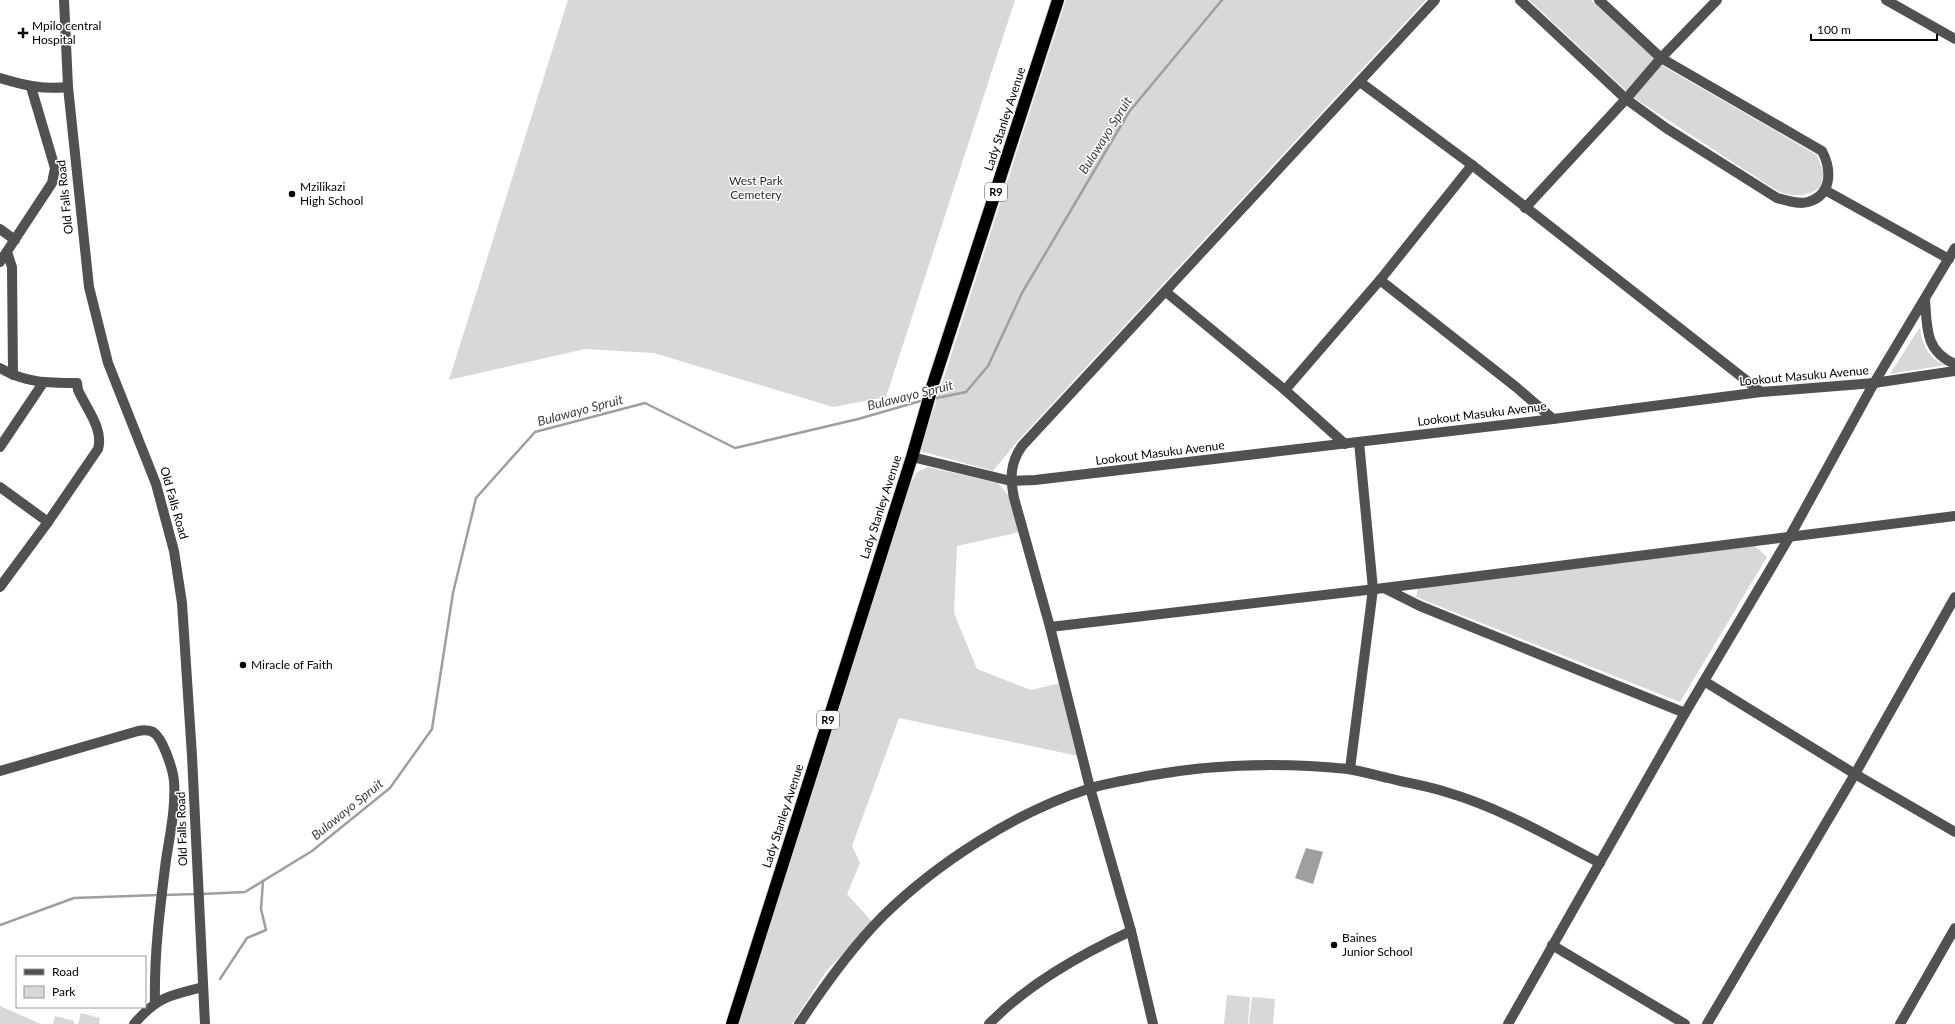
<svg xmlns="http://www.w3.org/2000/svg" width="1955" height="1024" viewBox="0 0 1955 1024" font-family="Lato,sans-serif">
	<style>
		.green { fill: #d8d8d8 }
		.water { fill: #9f9f9f }
		.lines { fill: none; stroke-linecap: round; stroke-linejoin: round }
		.stream { stroke: #9f9f9f; stroke-width: 2.5 }
		.highway-casing { stroke: #dbdbdb; stroke-width: 14 }
		.minor { stroke: #515151; stroke-width: 10 }
		.highway { stroke: #000; stroke-width: 12 }
		.poi-dot { fill: #000; stroke: #fff; stroke-width: 1.5 }
		.labels { text-anchor: middle; stroke-width: 3; stroke-linejoin: round; paint-order: stroke }
		.shield { fill: #fff; stroke: #4c4c4c; stroke-width: 1 }
		.shield-label { font-size: 11px; font-weight: bold; fill: #000 }
		.poi-label { font-size: 12px; fill: #000; stroke: #fff; text-anchor: start }
		.street-label { font-size: 12px; fill: #000; stroke: #fff }
		.park-label { font-size: 12px; fill: #2f2f2f; stroke: #fff }
		.water-label { font-size: 13px; font-style: italic; fill: #404040; stroke: #fff }
	</style>
	<rect width="100%" height="100%" fill="#fff"/>
	<g class="green">
		<polygon points="568,0 1015,0 886,397 833,407 654,353 585,349 449,380"/>
		<polygon points="1066,0 1426,0 1016,443 993,471 920,451"/>
		<path d="M1529,0H1591L1663,66L1817,155L1824,173L1820,188C1803,197 1798,197 1779,192L1634,98Z"/>
		<path d="M1920,327C1922,344 1928,359 1946,365L1890,374Z"/>
		<polygon points="928,467 998,483 1010,497 1020,532 957,546 954,613 977,669 1031,690 1061,683 1078,756 899,718 852,846 860,863 847,894 873,923 827,970 792,1024 738,1024 909,487 917,472"/>
		<polygon points="1755,546 1767,557 1680,702 1416,597 1418,588"/>
		<polygon points="1227,995 1250,997 1248,1024 1224,1024"/>
		<polygon points="1252,997 1275,999 1273,1024 1249,1024"/>
		<polygon points="0,1006 41,1024 0,1024"/>
		<polygon points="81,1013 100,1018 99,1024 78,1024"/>
		<polygon points="55,1016 74,1021 74,1024 53,1024"/>
	</g>
	<polygon class="water" points="1306,848 1323,852 1313,884 1295,878"/>
	<g class="lines">
		<g class="stream">
			<polyline points="932,399 966,392 988,366 1022,293 1129,112 1222,0"/>
			<polyline points="202,894 245,892 312,851 390,788 432,729 453,593 476,498 535,432 645,403 735,448 858,419 924,400"/>
			<polyline points="164,895 197,894"/>
			<polyline points="0,925 74,898 159,895"/>
			<polyline points="220,979 247,938 266,930 261,909 263,881"/>
		</g>
		<g class="highway-casing">
			<polyline id="highway" points="732,1024 912,457 933,384 1058,0"/>
		</g>
		<g class="minor">
			<polyline points="64,0 68,87 89,287 108,363 156,484 174,551 182,603 192,756 205,1024"/>
			<path d="M1520,0L1626,99L1666,128L1777,198C1786,200 1798,205 1808,202C1832,195 1832,170 1822,151L1661,58L1599,0"/>
			<polyline points="1886,0 1955,39"/>
			<path d="M0,78C23,85 43,90 68,87"/>
			<polyline points="1360,82 1472,165 1761,392"/>
			<polyline points="1825,190 1949,259"/>
			<polyline points="1525,208 1626,99 1661,58 1717,0"/>
			<polyline points="0,229 15,240"/>
			<polyline points="7,252 12,267 13,375"/>
			<polyline points="0,262 52,183 55,168 31,87"/>
			<polyline points="1380,280 1516,387 1553,419"/>
			<polyline points="1166,292 1285,390 1345,444"/>
			<path d="M1925,299C1927,328 1925,351 1955,364"/>
			<path d="M0,368C25,383 48,383 77,383L78,390C86,408 104,429 98,449L48,522L0,587"/>
			<polyline points="1285,390 1380,280 1472,165"/>
			<polyline points="0,447 43,383"/>
			<polyline points="912,457 1011,481 1035,480 1553,419 1761,392 1874,383 1955,371"/>
			<polyline points="0,487 48,522"/>
			<polyline points="1384,588 1420,606 1685,713"/>
			<polyline points="1050,627 1384,588 1955,516"/>
			<polyline points="1704,681 1855,774 1955,832"/>
			<polyline points="1350,769 1373,589 1359,442"/>
			<path d="M0,771L138,731C143,730 148,730 153,732C163,738 173,770 174,781C176,807 170,834 166,860C160,907 154,954 155,1002"/>
			<polyline points="1552,945 1685,1024"/>
			<path d="M134,1024C158,996 169,996 203,987"/>
			<path d="M799,1024C824,986 851,948 883,916C937,863 1016,812 1088,789C1107,783 1127,780 1147,776C1213,764 1281,762 1348,769C1361,771 1375,775 1388,778C1407,783 1427,786 1446,792C1501,808 1550,837 1600,863"/>
			<path d="M989,1024C1028,984 1080,955 1131,931"/>
			<path d="M1153,1024L1131,931L1090,788L1050,627L1014,498C1010,478 1010,463 1022,446L1435,0"/>
			<polyline points="1508,1024 1685,713 1790,536 1874,383 1955,248"/>
			<polyline points="1707,1024 1855,774 1955,597"/>
			<polyline points="1900,1024 1955,928"/>
		</g>
		<use href="#highway" class="highway"/>
	</g>
	<g class="poi-dot">
		<path d="M21 27h4v4h4v4h-4v4h-4v-4h-4v-4h4z"/>
		<circle cx="292" cy="194" r="4"/>
		<circle cx="243" cy="665" r="4"/>
		<circle cx="1334" cy="945" r="4"/>
	</g>
	<g class="labels">
		<g class="shield">
			<rect x="985" y="183" width="22" height="18" rx="3"/>
			<rect x="817" y="711" width="22" height="18" rx="3"/>
		</g>
		<g class="shield-label">
			<text x="996" y="196">R9</text>
			<text x="828" y="724">R9</text>
		</g>
		<g class="poi-label">
			<text x="32" y="30">Mpilo central<tspan x="32" dy="14">Hospital</tspan></text>
			<text x="300" y="191">Mzilikazi<tspan x="300" dy="14">High School</tspan></text>
			<text x="251" y="669">Miracle of Faith</text>
			<text x="1342" y="942">Baines<tspan x="1342" dy="14">Junior School</tspan></text>
		</g>
		<g class="street-label">
			<text transform="translate(1005 119) rotate(-72)" y="4">Lady Stanley Avenue</text>
			<text transform="translate(65 197) rotate(-96)" y="4">Old Falls Road</text>
			<text transform="translate(1804 376) rotate(-5)" y="4">Lookout Masuku Avenue</text>
			<text transform="translate(1482 414) rotate(-7)" y="4">Lookout Masuku Avenue</text>
			<text transform="translate(1160 453) rotate(-7)" y="4">Lookout Masuku Avenue</text>
			<text transform="translate(174 503) rotate(74)" y="4">Old Falls Road</text>
			<text transform="translate(881 507) rotate(-72)" y="4">Lady Stanley Avenue</text>
			<text transform="translate(783 816) rotate(-72)" y="4">Lady Stanley Avenue</text>
			<text transform="translate(182 829) rotate(-92)" y="4">Old Falls Road</text>
		</g>
		<g class="park-label">
			<text x="756" y="185">West Park<tspan x="756" dy="14">Cemetery</tspan></text>
		</g>
		<g class="water-label">
			<text transform="translate(1105 135) rotate(-58)" y="5">Bulawayo Spruit</text>
			<text transform="translate(910 395) rotate(-14)" y="5">Bulawayo Spruit</text>
			<text transform="translate(580 410) rotate(-15)" y="5">Bulawayo Spruit</text>
			<text transform="translate(347 809) rotate(-39)" y="5">Bulawayo Spruit</text>
		</g>
	</g>
	<rect x="16" y="956" width="130" height="52" fill="#ffffff" stroke="#999999"/>
	<rect x="24" y="969" width="20" height="6" fill="#515151" stroke="#999999"/>
	<text x="52" y="976" font-size="12" fill="#000000">Road</text>
	<rect x="24" y="986" width="20" height="12" fill="#d8d8d8" stroke="#999999"/>
	<text x="52" y="996" font-size="12" fill="#000000">Park</text>
	<path d="M1811 34v6h126v-6" fill="none" stroke="#000000" stroke-width="2"/>
	<text x="1817" y="34" font-size="12" fill="#000000" stroke="#ffffff" stroke-width="3" paint-order="stroke">100 m</text>
</svg>
